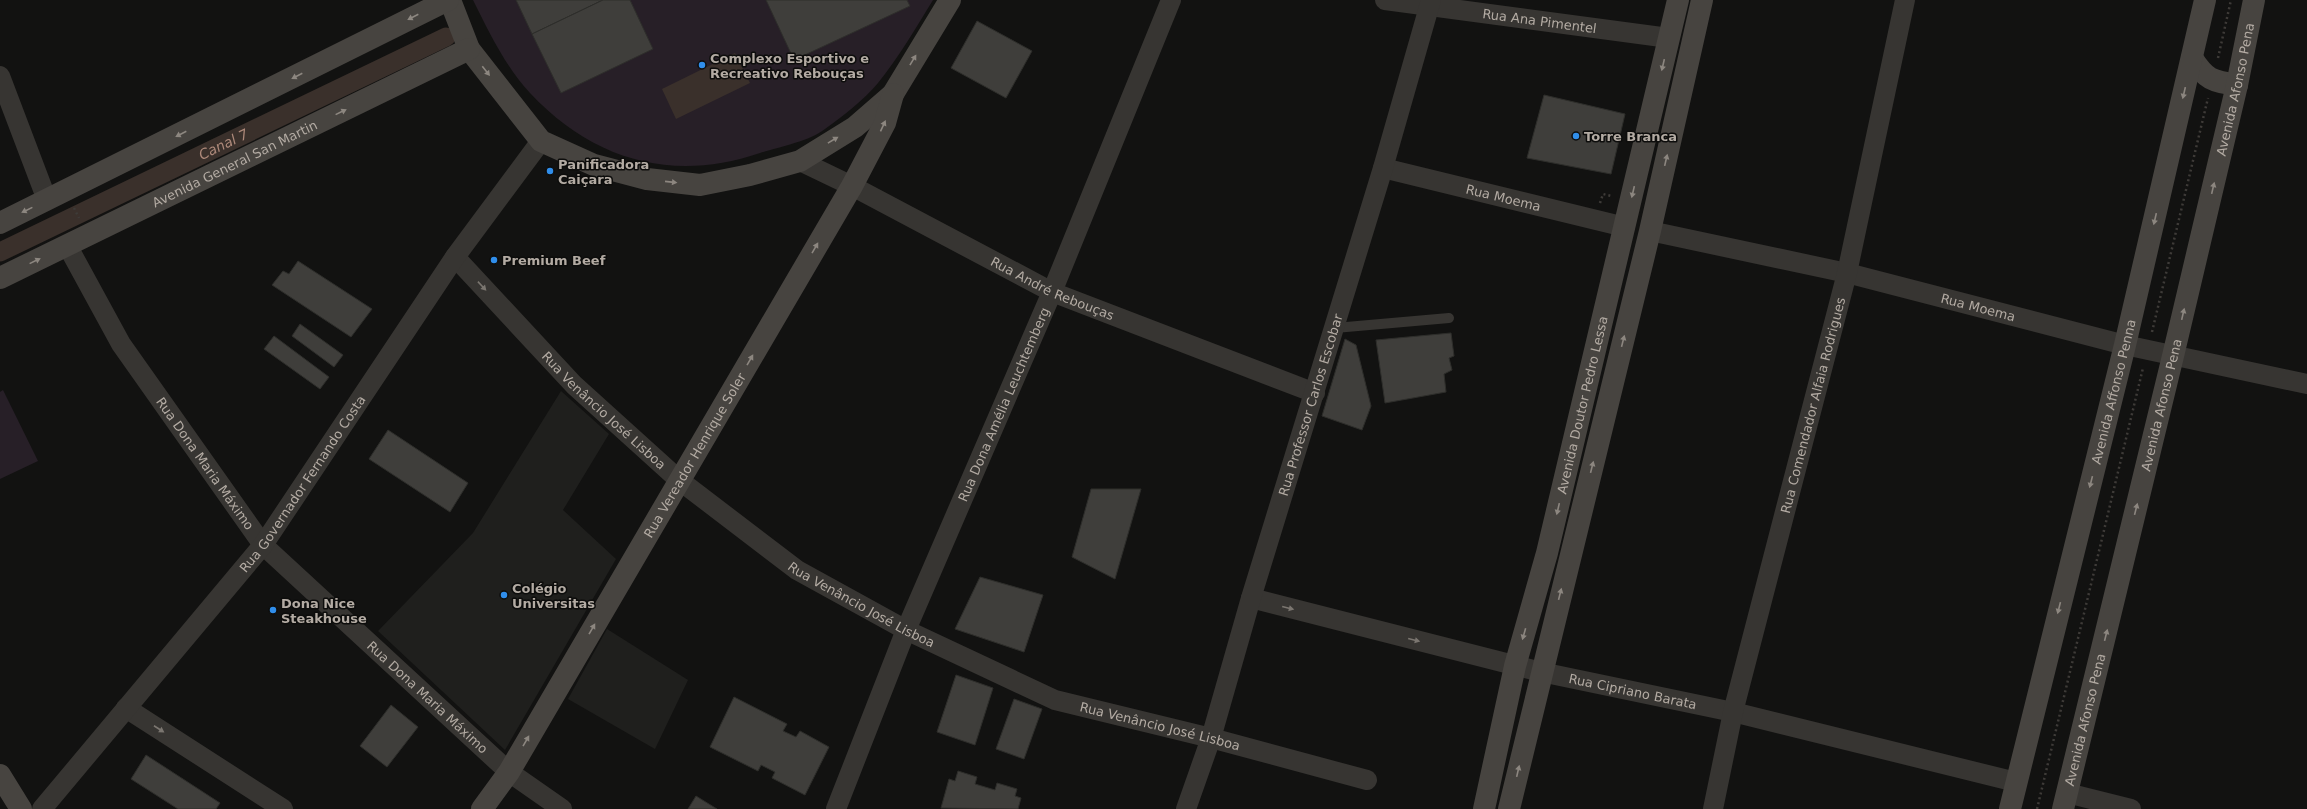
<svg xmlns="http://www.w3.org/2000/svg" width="2307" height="809" viewBox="0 0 2307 809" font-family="'DejaVu Sans',sans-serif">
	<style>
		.built { fill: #1f1f1d }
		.green { fill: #271f27 }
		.water { fill: #3a302b }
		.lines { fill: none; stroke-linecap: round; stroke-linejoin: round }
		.canal { stroke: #3a302b; stroke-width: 19 }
		.building { fill: #3f3e3b; stroke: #2e2e2b }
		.path { stroke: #3e3b38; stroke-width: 2.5; stroke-dasharray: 2 3; stroke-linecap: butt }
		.lane { stroke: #373532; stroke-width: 10 }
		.street { stroke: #373532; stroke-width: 20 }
		.secondary { stroke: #474440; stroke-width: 22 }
		.oneway { fill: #8d8780 }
		.oneway2 { fill: #7b7670 }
		.poi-dot { fill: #308eeb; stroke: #0d0d0c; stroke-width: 1.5 }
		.labels { text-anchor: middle; stroke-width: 3; stroke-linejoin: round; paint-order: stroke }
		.street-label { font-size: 13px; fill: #b3aba3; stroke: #0d0d0c }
		.poi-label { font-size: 13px; font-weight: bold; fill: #b3aba3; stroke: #0d0d0c; text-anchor: start }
		.water-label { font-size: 14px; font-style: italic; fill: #ad897a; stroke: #0d0d0c }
	</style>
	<rect width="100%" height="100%" fill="#121211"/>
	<g class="built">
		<polygon points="561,391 609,434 563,510 616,559 505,750 378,631 473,533"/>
		<polygon points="607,629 688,680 655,749 568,699"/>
	</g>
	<g class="green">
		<path d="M473,0H933C916,28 898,58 878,83C864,100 843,116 825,129C810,141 779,147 760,153C672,183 593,160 530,93C505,66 489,32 473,0Z"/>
		<polygon points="3,390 38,461 0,479 0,392"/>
	</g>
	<polygon class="water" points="735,53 750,83 676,119 662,89"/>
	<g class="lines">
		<path class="canal" id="s1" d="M0,252L446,37"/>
	</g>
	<g class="building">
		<polygon points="516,0 603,0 532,34"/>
		<polygon points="603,0 630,0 653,49 561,93 532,34"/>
		<polygon points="766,0 907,0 910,6 794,60"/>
		<polygon points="977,21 1032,51 1006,98 951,68"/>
		<polygon points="1544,95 1625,114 1611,174 1527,158"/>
		<polygon points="298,261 372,309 351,337 272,285 283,271 289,274"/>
		<polygon points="300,324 343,355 334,367 292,336"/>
		<polygon points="1451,333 1454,356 1449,358 1452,370 1444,374 1446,392 1385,403 1376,340"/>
		<polygon points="274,336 329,377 320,389 264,349"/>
		<polygon points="1345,339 1356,345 1371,406 1362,430 1322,416"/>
		<polygon points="388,430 468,483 450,512 369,459"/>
		<polygon points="1091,489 1141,489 1115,579 1072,557"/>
		<polygon points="980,577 1043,595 1024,652 955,629"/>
		<polygon points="956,675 993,688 975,745 937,732"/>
		<polygon points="734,697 787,724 783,731 796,737 800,731 829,747 805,795 772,778 775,772 761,765 758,771 710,747"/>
		<polygon points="1014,699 1042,709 1024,759 996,749"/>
		<polygon points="391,705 418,727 387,767 360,746"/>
		<polygon points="146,755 220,803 216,809 178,809 131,779"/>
		<polygon points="958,771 977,777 975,784 995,790 997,783 1017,789 1015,796 1021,798 1018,809 941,808 949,779 955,781"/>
		<polygon points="696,796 717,809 688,809"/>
	</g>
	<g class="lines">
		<g class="path">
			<polyline points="2218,58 2231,0"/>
			<polyline points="1600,203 1603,194 1611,196"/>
			<polyline points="74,208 79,218"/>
			<polyline points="2152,332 2208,98"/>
			<polyline points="2037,809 2143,368"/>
		</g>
		<polyline class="lane" points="1335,328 1449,318"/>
		<g class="street">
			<path id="s2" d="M1385,0L1669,38"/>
			<polyline points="0,76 47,200"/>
			<path id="s3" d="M800,161L852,186L1052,292L1315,393"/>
			<path id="s4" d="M1383,168L1625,227"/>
			<path id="s5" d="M1650,231L1847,273L2125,345L2307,384"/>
			<path id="s6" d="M67,245L121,344L263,545L509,772L562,809"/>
			<path id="s7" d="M455,257L574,385L679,480L797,570L906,630L1055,700L1211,738L1367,780"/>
			<path id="s8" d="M1251,598L1541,672L1733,712L2016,782"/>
			<polyline points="126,708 283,809"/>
			<polyline points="2067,793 2131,809"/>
			<path id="s9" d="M42,809L263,545L455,257L541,141"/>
			<path id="s10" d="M836,809L906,630L1052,292L1171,0"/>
			<path id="s11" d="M1186,809L1211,738L1251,598L1383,168L1431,0"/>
			<path id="s12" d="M1713,809L1733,712L1847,273L1905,0"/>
		</g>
		<g class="secondary">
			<polyline points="450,0 469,49 541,141 594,165 647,179 700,185 750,175 800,161 855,127 893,94 950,0"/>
			<path d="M2192,58C2206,80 2212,81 2237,85"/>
			<polyline points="0,223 448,0"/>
			<path id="s13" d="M0,278L469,49"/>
			<polyline points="0,775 21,809"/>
			<path id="s14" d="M482,809L509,772L852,186L885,123L893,94"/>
			<path id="s15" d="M1484,809L1515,666L1547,553L1678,0"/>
			<polyline points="1509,809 1650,231 1702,0"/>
			<path id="s16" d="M2010,809L2125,345L2205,0"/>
			<path id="s17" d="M2063,809L2173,356L2237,85L2254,0"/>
		</g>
	</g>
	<defs><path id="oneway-solid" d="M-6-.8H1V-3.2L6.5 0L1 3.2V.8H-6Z"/></defs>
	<g class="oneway">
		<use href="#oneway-solid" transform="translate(413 17) rotate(153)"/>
		<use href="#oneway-solid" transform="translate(913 60) rotate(-59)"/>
		<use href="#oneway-solid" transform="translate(1663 65) rotate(103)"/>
		<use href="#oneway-solid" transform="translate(486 71) rotate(52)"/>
		<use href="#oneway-solid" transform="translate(297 76) rotate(153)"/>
		<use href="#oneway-solid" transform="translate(2184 93) rotate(103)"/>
		<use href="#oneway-solid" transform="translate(341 112) rotate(-26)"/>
		<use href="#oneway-solid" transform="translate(883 126) rotate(-65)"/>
		<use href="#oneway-solid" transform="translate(181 134) rotate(153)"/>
		<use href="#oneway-solid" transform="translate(833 140) rotate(-31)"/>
		<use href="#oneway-solid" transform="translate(1666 160) rotate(-77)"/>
		<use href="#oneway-solid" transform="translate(671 182) rotate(6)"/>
		<use href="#oneway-solid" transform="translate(2213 188) rotate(-77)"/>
		<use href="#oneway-solid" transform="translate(1633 192) rotate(103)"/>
		<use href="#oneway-solid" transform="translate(27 210) rotate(154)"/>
		<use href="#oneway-solid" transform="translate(2155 219) rotate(103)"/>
		<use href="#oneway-solid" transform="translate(815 248) rotate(-60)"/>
		<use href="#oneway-solid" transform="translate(35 261) rotate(-26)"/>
		<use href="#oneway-solid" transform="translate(2183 314) rotate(-77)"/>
		<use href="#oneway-solid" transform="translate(1623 341) rotate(-76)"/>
		<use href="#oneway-solid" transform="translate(750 360) rotate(-60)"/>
		<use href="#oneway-solid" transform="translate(1592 467) rotate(-76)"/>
		<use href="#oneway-solid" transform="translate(2091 482) rotate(104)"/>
		<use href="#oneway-solid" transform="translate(1558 509) rotate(103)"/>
		<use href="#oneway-solid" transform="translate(2136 509) rotate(-76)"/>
		<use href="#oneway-solid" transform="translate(1560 594) rotate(-76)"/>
		<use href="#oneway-solid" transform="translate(2059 608) rotate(104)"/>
		<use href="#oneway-solid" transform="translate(592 629) rotate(-60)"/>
		<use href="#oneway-solid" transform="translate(1524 634) rotate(106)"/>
		<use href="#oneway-solid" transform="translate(2106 635) rotate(-76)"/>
		<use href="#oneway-solid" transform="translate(526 741) rotate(-60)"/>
		<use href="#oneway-solid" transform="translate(1518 771) rotate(-77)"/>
	</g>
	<g class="oneway2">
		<use href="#oneway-solid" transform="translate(482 286) rotate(47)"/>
		<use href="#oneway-solid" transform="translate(1288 608) rotate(14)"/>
		<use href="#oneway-solid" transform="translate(1414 640) rotate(14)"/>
		<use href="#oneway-solid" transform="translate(159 729) rotate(33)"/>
	</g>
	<g class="poi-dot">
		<circle cx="702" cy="65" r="4"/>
		<circle cx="1576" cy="136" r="4"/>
		<circle cx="550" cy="171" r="4"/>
		<circle cx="494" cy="260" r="4"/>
		<circle cx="504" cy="595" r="4"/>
		<circle cx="273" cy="610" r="4"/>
	</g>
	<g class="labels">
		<g class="street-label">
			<text dy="5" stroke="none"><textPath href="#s2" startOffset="156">Rua Ana Pimentel</textPath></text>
			<text dy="5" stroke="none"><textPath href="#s17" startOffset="740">Avenida Afonso Pena</textPath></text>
			<text dy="5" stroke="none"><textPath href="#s13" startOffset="261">Avenida General San Martin</textPath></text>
			<text dy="5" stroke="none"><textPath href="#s4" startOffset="124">Rua Moema</textPath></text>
			<text dy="5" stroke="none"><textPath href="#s3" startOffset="283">Rua André Rebouças</textPath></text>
			<text dy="5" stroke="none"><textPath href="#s5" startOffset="337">Rua Moema</textPath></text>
			<text dy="5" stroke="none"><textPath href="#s16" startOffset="430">Avenida Affonso Penna</textPath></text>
			<text dy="5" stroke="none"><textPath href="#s10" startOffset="438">Rua Dona Amélia Leuchtemberg</textPath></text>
			<text dy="5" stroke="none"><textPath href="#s11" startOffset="423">Rua Professor Carlos Escobar</textPath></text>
			<text dy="5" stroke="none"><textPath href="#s15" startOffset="416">Avenida Doutor Pedro Lessa</textPath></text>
			<text dy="5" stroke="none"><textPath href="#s12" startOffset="416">Rua Comendador Alfaia Rodrigues</textPath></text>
			<text dy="5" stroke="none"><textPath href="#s17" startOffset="416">Avenida Afonso Pena</textPath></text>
			<text dy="5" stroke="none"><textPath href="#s7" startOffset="214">Rua Venâncio José Lisboa</textPath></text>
			<text dy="5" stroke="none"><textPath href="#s14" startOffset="413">Rua Vereador Henrique Soler</textPath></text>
			<text dy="5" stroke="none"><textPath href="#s6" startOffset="259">Rua Dona Maria Máximo</textPath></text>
			<text dy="5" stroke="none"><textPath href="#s9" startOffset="417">Rua Governador Fernando Costa</textPath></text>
			<text dy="5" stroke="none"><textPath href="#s7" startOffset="538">Rua Venâncio José Lisboa</textPath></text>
			<text dy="5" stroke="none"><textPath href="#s8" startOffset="393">Rua Cipriano Barata</textPath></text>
			<text dy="5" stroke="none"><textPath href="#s6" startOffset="583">Rua Dona Maria Máximo</textPath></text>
			<text dy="5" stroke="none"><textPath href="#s17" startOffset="92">Avenida Afonso Pena</textPath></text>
			<text dy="5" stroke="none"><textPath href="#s7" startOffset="862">Rua Venâncio José Lisboa</textPath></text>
		</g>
		<g class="poi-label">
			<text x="710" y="63">Complexo Esportivo e<tspan x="710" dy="15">Recreativo Rebouças</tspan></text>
			<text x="1584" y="141">Torre Branca</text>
			<text x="558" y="169">Panificadora<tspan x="558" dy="15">Caiçara</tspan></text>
			<text x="502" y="265">Premium Beef</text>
			<text x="512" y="593">Colégio<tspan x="512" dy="15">Universitas</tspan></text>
			<text x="281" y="608">Dona Nice<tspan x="281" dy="15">Steakhouse</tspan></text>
		</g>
		<g class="water-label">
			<text dy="5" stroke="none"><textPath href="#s1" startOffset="248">Canal 7</textPath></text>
		</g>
	</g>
</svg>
